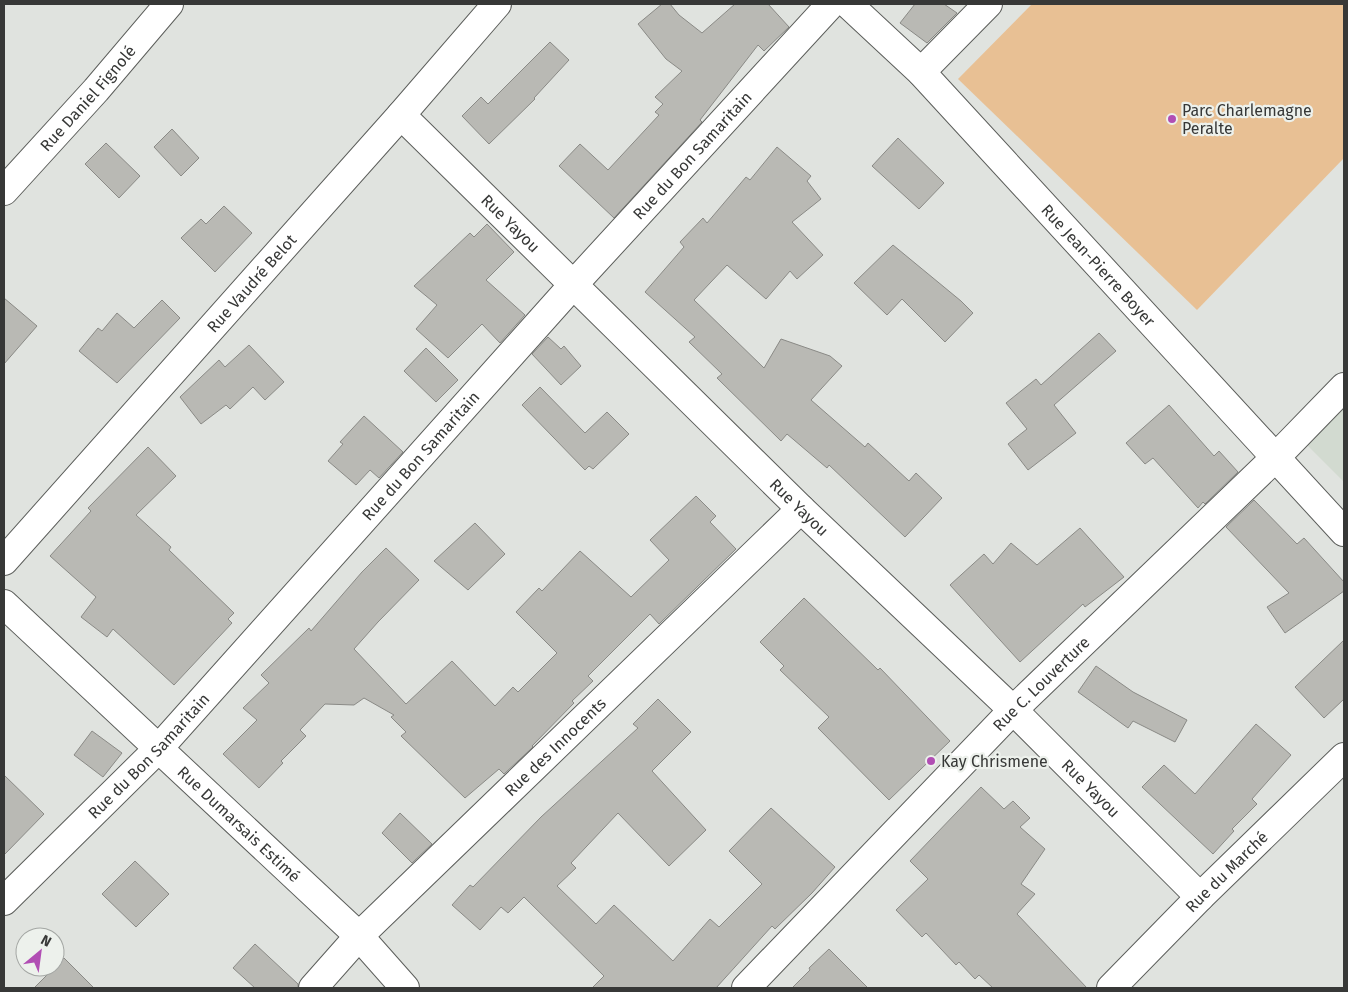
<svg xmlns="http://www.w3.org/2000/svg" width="1348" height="992" viewBox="0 0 1348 992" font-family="'Fira Sans',sans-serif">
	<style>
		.built { fill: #d2dad0 }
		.green { fill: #e8c094 }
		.building { fill: #b9b9b4; stroke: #8a8a86 }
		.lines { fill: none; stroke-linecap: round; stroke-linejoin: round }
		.minor-casing { stroke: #5c5e5b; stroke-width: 30 }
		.minor { stroke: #fff; stroke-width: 28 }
		.poi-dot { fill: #b14eb4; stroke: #edf1ec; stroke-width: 2 }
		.labels { text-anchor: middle; stroke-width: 4.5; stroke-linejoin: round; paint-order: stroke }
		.street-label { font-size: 16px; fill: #373837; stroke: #edf1ec }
		.poi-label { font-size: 16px; fill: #373837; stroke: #edf1ec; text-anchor: start }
	</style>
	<rect width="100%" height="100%" fill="#e0e3df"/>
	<polygon class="built" points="1344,403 1344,482 1304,442"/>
	<polygon class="green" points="1032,4 1344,4 1344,158 1197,310 958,79"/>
	<g class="building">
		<polygon points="662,4 670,4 679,15 702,33 735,4 768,4 789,27 764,51 758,45 700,120 702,122 614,218 559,166 580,144 608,170 659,115 655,112 663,104 655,97 682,71 666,59 638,24"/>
		<polygon points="915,4 944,4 957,13 927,43 900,23"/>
		<polygon points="550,42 569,60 534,98 535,99 489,144 462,116 481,97 488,104"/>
		<polygon points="172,129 199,158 181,176 154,147"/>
		<polygon points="898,138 944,183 919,209 872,166"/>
		<polygon points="106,143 140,176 119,198 85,164"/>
		<polygon points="777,147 811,176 807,181 821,199 792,222 823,255 797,279 790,271 766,299 727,265 694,300 764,368 781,339 830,356 842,366 811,400 865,447 868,443 909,481 916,473 942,498 905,537 829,465 827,468 787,434 781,441 717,378 722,374 689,342 695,337 645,292 684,247 680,242 703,218 707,223 746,177 750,180"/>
		<polygon points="224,206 252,233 215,272 181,238 201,219 206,224"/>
		<polygon points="487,224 514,252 486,280 525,315 500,343 482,324 448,358 416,329 437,305 414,286 470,233 474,237"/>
		<polygon points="893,245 961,301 973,313 945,342 902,299 887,315 854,283"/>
		<polygon points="4,298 37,326 4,364"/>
		<polygon points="162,300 180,318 117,383 79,351 98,328 102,331 117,313 134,328"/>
		<polygon points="1099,333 1116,351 1054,405 1076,433 1028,470 1008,444 1027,429 1006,403 1036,379 1041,385"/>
		<polygon points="548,337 561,349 564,346 581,366 561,385 532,354"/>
		<polygon points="249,345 284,382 265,400 253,387 230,409 226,405 201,424 180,397 219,360 225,367"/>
		<polygon points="426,348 458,380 436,402 404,371"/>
		<polygon points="540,387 585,433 607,412 629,434 593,469 589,466 585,470 522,405"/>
		<polygon points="1169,405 1214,456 1219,451 1238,472 1205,504 1203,502 1198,508 1153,458 1145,464 1126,443"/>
		<polygon points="364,416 403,452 379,478 370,470 356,485 328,461 343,444 340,442"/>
		<polygon points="148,447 176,476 136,515 171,547 169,550 234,613 228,619 232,623 174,685 113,629 107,637 81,617 96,597 50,556 91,511 88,508"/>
		<polygon points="696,496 716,516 710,522 736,549 659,624 650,614 588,676 593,681 572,701 574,703 532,746 533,747 504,774 499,769 465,798 401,736 406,732 391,717 394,715 364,698 354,705 325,704 300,730 306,736 281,761 283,763 259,788 223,754 257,720 243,708 269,683 261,675 309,628 311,631 362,572 386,548 419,580 378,622 354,649 406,704 452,661 495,706 513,687 518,692 557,653 516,612 539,588 542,591 580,551 631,597 669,560 650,540"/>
		<polygon points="1254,500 1297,544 1304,538 1344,582 1344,591 1285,633 1267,607 1289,593 1226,527"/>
		<polygon points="475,523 505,554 468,590 434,561"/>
		<polygon points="1080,528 1124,577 1085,607 1083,604 1020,662 950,585 984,554 993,564 1011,543 1037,565"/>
		<polygon points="804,598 878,670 880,668 950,741 889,800 818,728 829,717 780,670 784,666 760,642"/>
		<polygon points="1344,640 1344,699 1324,718 1295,687"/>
		<polygon points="1096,666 1133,692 1187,720 1175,742 1133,721 1128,728 1078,692"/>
		<polygon points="658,699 691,732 652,771 706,830 669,866 618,813 571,863 576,868 557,886 596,924 614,905 673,961 710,919 719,927 762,884 729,851 771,808 835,867 812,893 775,929 772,926 716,988 592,988 604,976 524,897 508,913 501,907 480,930 452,905 470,885 473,887 541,817 638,728 633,724"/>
		<polygon points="1256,724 1291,755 1252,799 1257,804 1232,829 1234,831 1213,854 1142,787 1164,765 1195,794"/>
		<polygon points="92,731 122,753 103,777 74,755"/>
		<polygon points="4,775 44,814 4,855"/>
		<polygon points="981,787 1004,809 1013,801 1030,818 1020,827 1045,849 1021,884 1035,894 1017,914 1087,988 993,988 979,975 975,979 959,962 956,965 926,933 922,937 896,910 928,879 910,861"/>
		<polygon points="400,813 432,844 412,863 382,833"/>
		<polygon points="135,861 169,894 136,927 102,894"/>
		<polygon points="255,944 298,984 298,988 255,988 233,968"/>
		<polygon points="829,949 868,988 792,988 810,970 809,968"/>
		<polygon points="64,958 94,988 34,988"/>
	</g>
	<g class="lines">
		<g class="minor-casing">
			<g id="minor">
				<path id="s1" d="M848,4L921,72L1344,532"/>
				<polyline points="921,72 988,4"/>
				<path id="s2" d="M401,115L801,509L1013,710L1200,897"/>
				<path id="s3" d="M4,191L96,90L169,4"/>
				<path id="s4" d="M4,561L401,115L497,4"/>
				<path id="s5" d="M4,604L359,936L405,988"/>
				<path id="s6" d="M4,901L159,748L573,285L831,4"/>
				<path id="s7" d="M313,988L359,936L801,509"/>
				<path id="s8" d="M746,988L1013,710L1276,457L1344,387"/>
				<path id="s9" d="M1111,988L1200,897L1344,757"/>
			</g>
		</g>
		<use href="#minor" class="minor"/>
	</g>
	<g class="poi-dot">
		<circle cx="1172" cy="119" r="5"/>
		<circle cx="931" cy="761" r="5"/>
	</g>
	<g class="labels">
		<g class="street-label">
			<text dy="6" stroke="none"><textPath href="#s3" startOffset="125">Rue Daniel Fignolé</textPath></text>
			<text dy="6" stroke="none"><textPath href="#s6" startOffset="1015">Rue du Bon Samaritain</textPath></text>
			<text dy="6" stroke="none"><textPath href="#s2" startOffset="154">Rue Yayou</textPath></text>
			<text dy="6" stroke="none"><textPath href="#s1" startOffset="362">Rue Jean-Pierre Boyer</textPath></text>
			<text dy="6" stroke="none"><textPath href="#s4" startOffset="372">Rue Vaudré Belot</textPath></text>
			<text dy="6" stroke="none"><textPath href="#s6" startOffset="610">Rue du Bon Samaritain</textPath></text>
			<text dy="6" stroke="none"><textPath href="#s2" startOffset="559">Rue Yayou</textPath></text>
			<text dy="6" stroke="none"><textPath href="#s8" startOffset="424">Rue C. Louverture</textPath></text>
			<text dy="6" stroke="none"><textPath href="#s7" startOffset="342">Rue des Innocents</textPath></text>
			<text dy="6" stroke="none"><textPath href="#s6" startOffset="205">Rue du Bon Samaritain</textPath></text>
			<text dy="6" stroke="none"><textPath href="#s2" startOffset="964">Rue Yayou</textPath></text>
			<text dy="6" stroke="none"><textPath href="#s5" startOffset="322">Rue Dumarsais Estimé</textPath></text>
			<text dy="6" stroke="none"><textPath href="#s9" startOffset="164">Rue du Marché</textPath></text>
		</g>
		<g class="poi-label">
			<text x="1182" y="116">Parc Charlemagne<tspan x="1182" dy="18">Peralte</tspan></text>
			<text x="941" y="767">Kay Chrismene</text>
		</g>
	</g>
	<rect width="1348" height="992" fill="none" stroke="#373837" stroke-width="10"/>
	<g transform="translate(40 952) rotate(29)"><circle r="24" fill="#edf1ec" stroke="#a4a7a4"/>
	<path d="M0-4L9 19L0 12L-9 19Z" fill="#b14eb4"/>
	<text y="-8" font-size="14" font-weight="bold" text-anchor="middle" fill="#373837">N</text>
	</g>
</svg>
